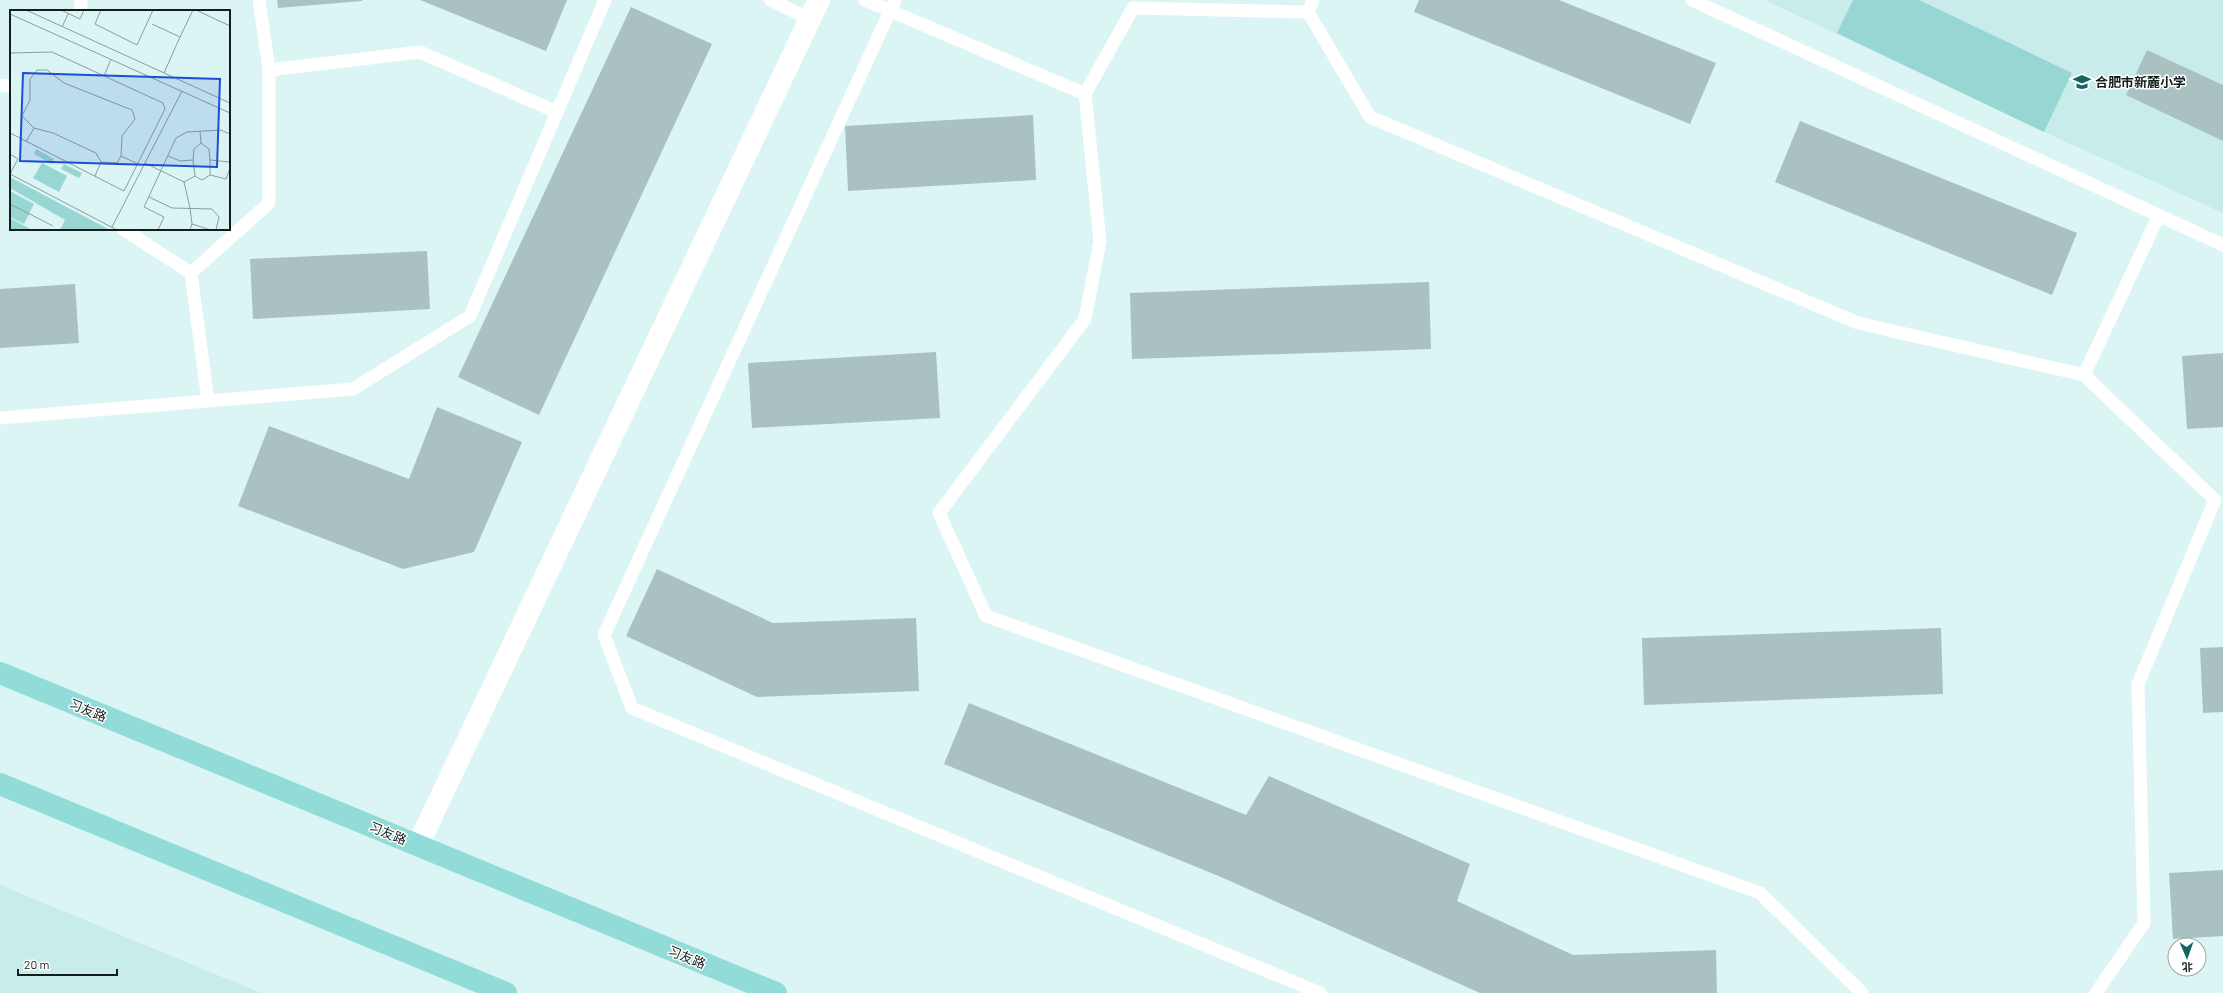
<svg xmlns="http://www.w3.org/2000/svg" width="2223" height="993" viewBox="0 0 2223 993" font-family="Barlow,'Noto Sans SC',sans-serif">
	<style>
		.built { fill: #c7ecea }
		.green { fill: #98d6d4 }
		.building { fill: #a9c2c1 }
		.lines { fill: none; stroke-linecap: round; stroke-linejoin: round }
		.service { stroke: #fff; stroke-width: 13 }
		.minor { stroke: #fff; stroke-width: 22 }
		.primary { stroke: #91dbd9; stroke-width: 22 }
		.labels { text-anchor: middle; stroke-width: 3; stroke-linejoin: round; paint-order: stroke }
		.poi-label { font-size: 13px; font-weight: bold; fill: #131d1c; stroke: #fff; text-anchor: start }
		.street-label { font-size: 13px; fill: #131d1c; stroke: #fff }
		.inset-road { fill: none; stroke: #8a9f9d; stroke-width: 1 }
		.view { fill: #1d4ed8; fill-opacity: 0.15; stroke: #1d4ed8; stroke-width: 2 }
		.inset-edge { fill: none; stroke: #131d1c; stroke-width: 2 }
	</style>
	<rect width="100%" height="100%" fill="#daf5f3"/>
	<g class="built">
		<polygon points="1765,0 2223,0 2223,213 2044,132"/>
		<polygon points="0,885 261,993 0,993"/>
	</g>
	<polygon class="green" points="1853,0 1919,0 2072,73 2044,132 1837,33"/>
	<g class="building">
		<polygon points="277,0 362,0 362,1 278,8"/>
		<polygon points="420,0 567,0 546,51"/>
		<polygon points="1419,0 1559,0 1716,63 1690,124 1414,12"/>
		<polygon points="631,7 712,44 539,415 458,377"/>
		<polygon points="2147,50 2223,85 2223,141 2126,95"/>
		<polygon points="1033,115 1036,180 848,191 845,126"/>
		<polygon points="1800,121 2077,233 2052,295 1775,182"/>
		<polygon points="427,251 430,309 253,319 250,259"/>
		<polygon points="1429,282 1431,349 1132,359 1130,293"/>
		<polygon points="75,284 79,343 0,348 0,289"/>
		<polygon points="936,352 940,418 752,428 748,363"/>
		<polygon points="2223,353 2223,427 2187,429 2182,356"/>
		<polygon points="437,407 522,442 474,552 403,569 238,506 269,426 409,479"/>
		<polygon points="657,569 773,623 916,618 919,691 757,697 626,636"/>
		<polygon points="1941,628 1943,694 1644,705 1642,638"/>
		<polygon points="2223,647 2223,712 2203,713 2200,648"/>
		<polygon points="969,703 1246,815 1269,776 1470,864 1457,901 1573,955 1716,950 1717,993 1480,993 1221,877 944,764"/>
		<polygon points="2223,870 2223,936 2173,939 2169,873"/>
	</g>
	<g class="lines">
		<g class="service">
			<polyline points="81,0 81,11"/>
			<polyline points="259,0 269,70"/>
			<polyline points="770,0 810,19"/>
			<polyline points="865,0 1085,94"/>
			<polyline points="895,0 604,635 632,708 1320,993"/>
			<polyline points="1313,0 1308,12 1370,117 1858,323 2084,375 2159,215"/>
			<polyline points="1692,0 2223,245"/>
			<polyline points="1308,12 1133,8 1085,94 1100,241 1085,319 939,513 986,616 1760,893 1862,993"/>
			<polyline points="0,86 11,85"/>
			<polyline points="123,229 191,273 269,203 269,70 420,52 557,112"/>
			<polyline points="191,273 208,401"/>
			<polyline points="2084,375 2215,500 2138,684 2144,923 2096,993"/>
			<polyline points="0,418 353,389 470,316 605,0"/>
		</g>
		<polyline class="minor" points="418,845 819,0"/>
		<g class="primary">
			<polyline points="0,673 776,993"/>
			<polyline points="0,784 506,993"/>
		</g>
	</g>
	<defs>
		<g id="school-bare" transform="scale(1.38)"><path d="M0-5L7-2L0 1L-7-2ZM-4 1L0 2.5L4 1V4Q0 6-4 4Z" fill="#166463" stroke="#fff" stroke-width="2.5" paint-order="stroke"/></g>
	</defs>
	<g fill-rule="evenodd">
		<use href="#school-bare" x="2082" y="82"/>
	</g>
	<g class="labels">
		<g class="poi-label">
			<text x="2095" y="87">合肥市新麓小学</text>
		</g>
		<g class="street-label">
			<text transform="translate(88 710) rotate(22)" y="5">习友路</text>
			<text transform="translate(388 833) rotate(22)" y="5">习友路</text>
			<text transform="translate(687 957) rotate(22)" y="5">习友路</text>
		</g>
	</g>
	<g transform="translate(10 10)">
		<rect width="220" height="220" fill="#daf5f3"/>
		<path d="M26,139L44,149L42,154L24,144ZM32,153L57,166L49,182L23,168ZM54,154L72,163L69,168L51,159ZM0,167L47,192L100,220H50L55,210L0,178ZM0,181L24,194L14,214L0,207ZM0,208L22,220H3L0,218Z" fill="#98d6d4"/>
		<path class="inset-road" d="M16,0L220,93M51,0L70,9L74,0M91,0L85,14L127,35L143,0M186,0L220,16M0,4L220,103M142,14L170,27L183,0M52,17L58,4M0,43L42,42L153,93L155,99L114,181L0,123M154,63L170,27M94,66L101,49M24,118L12,106L20,90V69L27,60H37L54,73L122,100L125,109L112,126L111,146L107,153L91,152M190,121L191,133M16,132L24,118L43,123L86,143L91,152L85,166M0,144L8,149L0,164L107,220M111,146L128,154M158,146L170,151L183,150L184,139L191,133L199,139L200,150L220,152M183,150L185,166M135,153L174,172L185,166L192,170L200,165L216,169L220,158M200,165V150M174,172L180,198L182,214L180,220M139,187L162,198L202,199L209,207L206,220M0,194L43,216M182,214L201,220M102,217L172,81M148,220L154,207L134,197L166,128L177,122L211,120L220,124"/>
		<path class="view" d="M13,63L210,69L207,157L10,151Z"/>
		<rect width="220" height="220" class="inset-edge"/>
	</g>
	<g transform="translate(2187 957) rotate(178)"><circle r="19" fill="#ffffff" stroke="#a1a5a4"/>
	<path d="M0-3L7 15L0 10L-7 15Z" fill="#166463"/>
	<text y="-6" font-size="11" font-weight="bold" text-anchor="middle" fill="#131d1c">北</text>
	</g>
	<path d="M18 969v6h99v-6" fill="none" stroke="#131d1c" stroke-width="2"/>
	<text x="24" y="969" font-size="12" fill="#131d1c" stroke="#ffffff" stroke-width="3" paint-order="stroke">20 m</text>
</svg>
